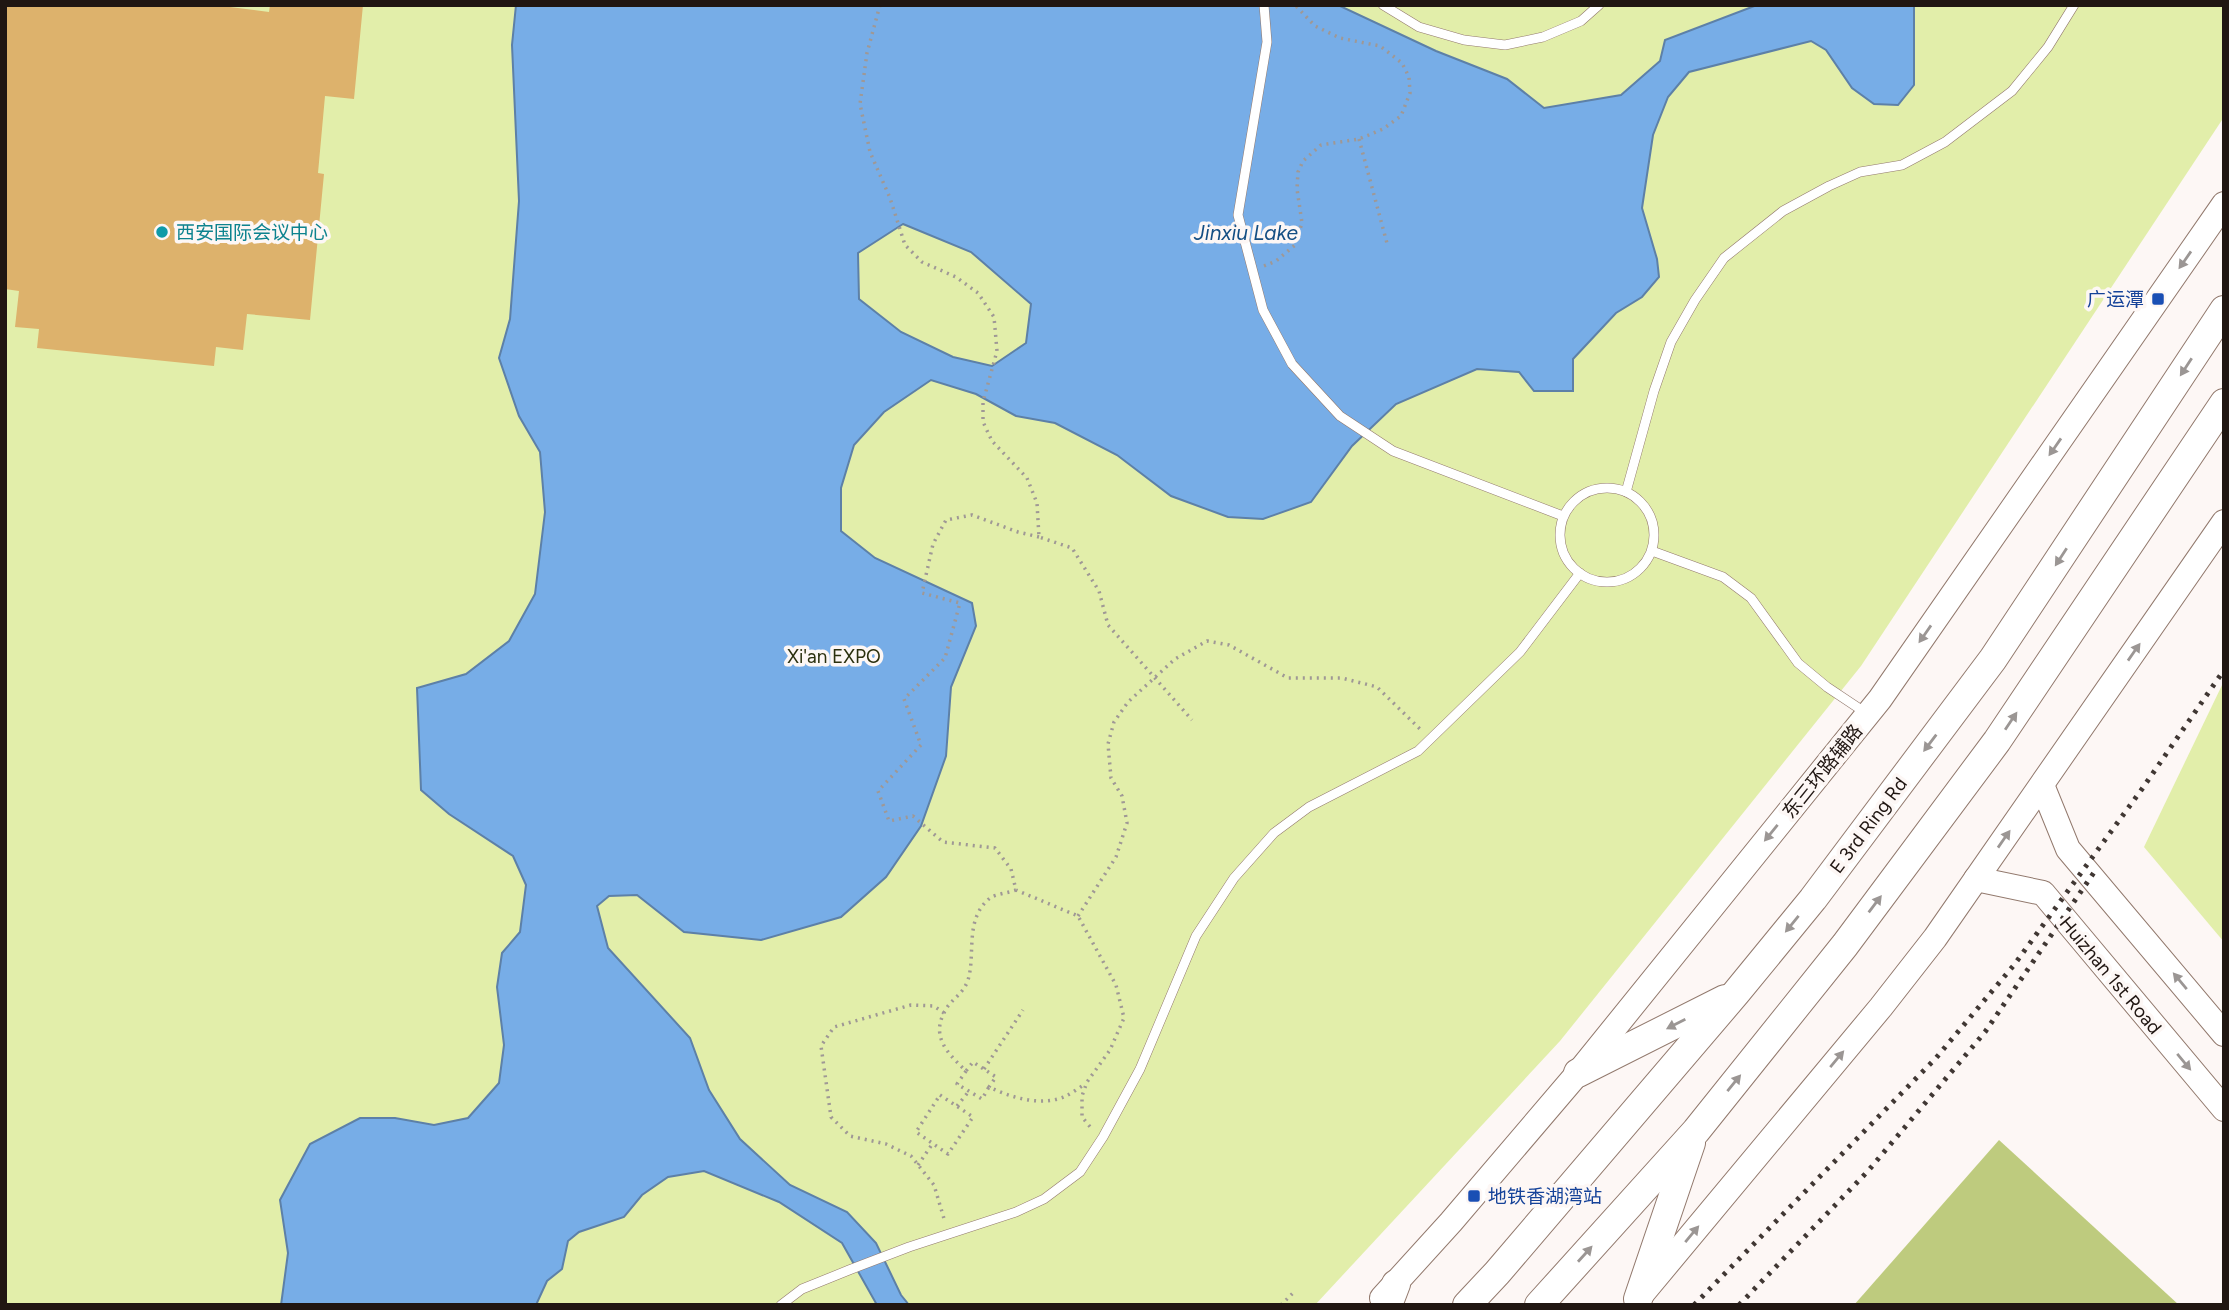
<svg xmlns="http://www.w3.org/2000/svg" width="2229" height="1310" viewBox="0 0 2229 1310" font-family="Figtree,'Noto Sans SC',sans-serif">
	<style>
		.green { fill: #e2eeaa }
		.forest { fill: #becb7e }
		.water { fill: #77ade7; stroke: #5d80a7; stroke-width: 2; fill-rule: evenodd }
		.building { fill: #ddb26c }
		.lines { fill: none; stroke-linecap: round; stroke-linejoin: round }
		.service-casing { stroke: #92796d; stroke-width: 10 }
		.secondary-casing { stroke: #92796d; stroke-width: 26 }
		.trunk-casing { stroke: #92796d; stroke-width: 30 }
		.path { stroke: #9f9895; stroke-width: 3.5; stroke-dasharray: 2 5; stroke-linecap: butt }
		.service { stroke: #fff; stroke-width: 9 }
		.secondary { stroke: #fff; stroke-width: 24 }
		.trunk { stroke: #fff; stroke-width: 28 }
		.rail { stroke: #403733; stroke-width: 5; stroke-dasharray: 3.5 7; stroke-linecap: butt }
		.oneway { fill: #9b9694 }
		.culture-dot { fill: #0f9aa8; stroke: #fdf7f5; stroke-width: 2.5 }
		.transit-dot { fill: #1a4fb4; stroke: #fdf7f5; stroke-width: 2.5 }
		.labels { text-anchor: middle; stroke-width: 7; stroke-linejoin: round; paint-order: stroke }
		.culture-label { font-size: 19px; fill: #0d838f; stroke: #fdf7f5; text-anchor: start }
		.transit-label { font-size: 19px; fill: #164399; stroke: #fdf7f5; text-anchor: end }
		.park-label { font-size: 19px; fill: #2b300e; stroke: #fdf7f5 }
		.street-label { font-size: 19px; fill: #201612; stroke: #fdf7f5 }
		.water-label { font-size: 21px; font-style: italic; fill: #144e83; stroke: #fdf7f5 }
	</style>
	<rect width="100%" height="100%" fill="#fdf7f5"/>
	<g class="green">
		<polygon points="5,5 2224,5 2224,117 1861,666 1560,1041 1315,1305 5,1305"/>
		<polygon points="2224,681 2224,942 2144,847"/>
	</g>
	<polygon class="forest" points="1999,1140 2179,1305 1854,1305"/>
	<path class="water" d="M516,5H1338L1436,51L1507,79L1544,108L1621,95L1660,61L1665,40L1757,5H1914V85L1898,105L1874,104L1852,88L1826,50L1811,41L1689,72L1668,97L1653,135L1642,208L1657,259L1659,277L1642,297L1616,313L1573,359V391H1534L1519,372L1477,369L1396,404L1352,446L1311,502L1263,519L1228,517L1171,496L1117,455L1055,423L1016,416L976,394L931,380L884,412L854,445L841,488V531L875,558L972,603L976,626L951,687L946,756L921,826L886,877L841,917L761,940L684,932L637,895L609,896L597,906L608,948L690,1038L709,1090L740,1139L790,1185L847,1212L876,1243L901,1295L909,1305H877L842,1243L779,1202L704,1171L668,1177L642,1195L624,1217L579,1232L568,1241L562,1269L547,1281L536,1305H281L288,1253L280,1200L310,1144L360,1118H395L434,1125L468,1118L499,1083L504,1045L497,987L502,953L520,932L526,885L513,856L449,814L421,790L417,688L466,674L509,641L535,594L545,512L540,452L519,416L499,358L510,319L519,201L512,45ZM903,224L971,252L1031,304L1026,343L992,366L953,357L901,332L859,299L858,253Z"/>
	<polygon class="building" points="5,5 214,5 269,12 270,5 363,5 354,99 325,96 318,173 324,174 310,320 247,314 243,350 216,347 214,366 37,348 39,329 15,327 19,291 5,289"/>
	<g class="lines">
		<g class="service-casing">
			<g id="service">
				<polyline points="1264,5 1267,42 1238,215 1263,310 1292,364 1340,416 1393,451 1563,516"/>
				<polyline points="1383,5 1419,27 1464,40 1505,45 1543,37 1581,21 1599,5"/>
				<circle cx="1607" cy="535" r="47"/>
				<polyline points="1626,492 1654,391 1671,342 1695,300 1724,258 1783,211 1829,186 1860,172 1902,165 1945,142 2012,91 2048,47 2074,5"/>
				<polyline points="1652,551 1723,577 1751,598 1798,663 1827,687 1866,713"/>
				<polyline points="781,1305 802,1289 849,1270 909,1247 1016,1212 1044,1199 1080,1172 1103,1137 1140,1069 1196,936 1234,878 1274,833 1309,807 1418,751 1520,652 1580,573"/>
			</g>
		</g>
		<g class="secondary-casing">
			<g id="secondary">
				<polyline points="2042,785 2068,849 2224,1034"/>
				<polyline points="1976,879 2043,893 2224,1109"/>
				<polyline points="1642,1294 1881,1007 1935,938 2224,522"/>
				<polyline points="1382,1298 1451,1222 1578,1073 1880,699 2224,204"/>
			</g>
		</g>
		<g class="trunk-casing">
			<g id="trunk">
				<polyline points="1578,1073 1725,999"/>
				<polyline points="1638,1299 1691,1143"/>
				<polyline points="1388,1305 1396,1284"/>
				<polyline points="1467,1305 1497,1273 1736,993 1813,899 1993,659 2224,310"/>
				<polyline points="1539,1305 1696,1131 1845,945 1997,741 2224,403"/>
			</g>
		</g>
		<g class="path">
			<polyline points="880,5 867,53 860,104 870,152 890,198 905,245 922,262 956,277 978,293 994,317 997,351 983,402 983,422 992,441 1027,478 1037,503 1039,537 1072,548 1099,591 1108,625 1192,720"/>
			<polyline points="1359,139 1388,247"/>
			<polyline points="1264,266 1276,261 1295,245 1302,223 1297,189 1298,172 1303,161 1321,145 1359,139 1383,129 1401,116 1410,93 1409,77 1402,63 1380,46 1340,38 1315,26 1295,5"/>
			<polyline points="1039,537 1018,532 972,515 946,520 933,544 922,593 960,603 945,658 904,699 921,745 878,791 889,821 913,816 943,842 995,848 1011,869 1016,890 1078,916 1116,985 1124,1018 1110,1050 1087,1082 1082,1096 1082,1117 1092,1129"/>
			<path d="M1016,890C1008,893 996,894 990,898C964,919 976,954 968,980C964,992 955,997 948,1006C929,1034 945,1051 966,1071L973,1062L996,1077L989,1087C1012,1098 1042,1107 1066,1096C1072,1093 1079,1088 1085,1084"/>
			<polyline points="1078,916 1116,857 1127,823 1122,796 1111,778 1108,744 1114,722 1128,702 1175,659 1207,641 1229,645 1288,678 1342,678 1377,687 1421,730"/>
			<polyline points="944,1013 934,1006 911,1005 834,1027 821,1046 831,1117 850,1136 886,1144 911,1156 934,1185 945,1222"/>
			<polyline points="984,1069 1023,1010"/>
			<polyline points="966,1071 957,1084 982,1099 989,1087"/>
			<polygon points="940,1095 973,1117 948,1154 916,1132"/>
			<polyline points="957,1106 969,1091"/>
			<polyline points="918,1165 933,1143"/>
			<polyline points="1281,1305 1293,1293"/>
		</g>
		<use href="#service" class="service"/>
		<use href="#secondary" class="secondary"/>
		<use href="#trunk" class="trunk"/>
		<g class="rail">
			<polyline points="1694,1305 1936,1058 2014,965 2142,789 2224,670"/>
			<polyline points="1739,1305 1868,1171 1985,1032 2095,871"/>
		</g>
	</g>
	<defs><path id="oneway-solid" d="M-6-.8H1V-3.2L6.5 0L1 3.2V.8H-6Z" transform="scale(1.75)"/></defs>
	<g class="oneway">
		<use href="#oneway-solid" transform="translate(2185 260) rotate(125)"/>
		<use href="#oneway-solid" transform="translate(2186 367) rotate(123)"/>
		<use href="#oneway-solid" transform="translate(2055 447) rotate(125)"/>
		<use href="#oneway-solid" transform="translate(2061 557) rotate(123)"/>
		<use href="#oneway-solid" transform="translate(1925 634) rotate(125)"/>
		<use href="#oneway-solid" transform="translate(2134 652) rotate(-55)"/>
		<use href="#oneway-solid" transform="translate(2011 721) rotate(-56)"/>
		<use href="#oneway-solid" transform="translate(1930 743) rotate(127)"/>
		<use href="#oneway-solid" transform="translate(1771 833) rotate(129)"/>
		<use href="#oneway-solid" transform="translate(2004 839) rotate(-55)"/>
		<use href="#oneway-solid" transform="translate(1875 904) rotate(-53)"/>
		<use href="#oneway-solid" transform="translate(1792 924) rotate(129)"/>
		<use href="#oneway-solid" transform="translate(2180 981) rotate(-130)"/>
		<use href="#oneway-solid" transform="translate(1676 1024) rotate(153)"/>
		<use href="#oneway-solid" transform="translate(1837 1059) rotate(-50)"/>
		<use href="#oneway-solid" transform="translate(2184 1062) rotate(50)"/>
		<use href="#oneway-solid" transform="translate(1734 1083) rotate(-51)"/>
		<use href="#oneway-solid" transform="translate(1692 1234) rotate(-50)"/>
		<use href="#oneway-solid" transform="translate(1585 1254) rotate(-48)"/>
	</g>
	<circle class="culture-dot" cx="162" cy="232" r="7"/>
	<g class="transit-dot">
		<rect x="2151" y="292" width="14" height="14" rx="3.5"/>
		<rect x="1467" y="1189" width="14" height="14" rx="3.5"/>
	</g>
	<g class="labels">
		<g class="culture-label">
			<text x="176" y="239">西安国际会议中心</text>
		</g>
		<g class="transit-label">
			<text x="2144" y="306">广运潭</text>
			<text x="1488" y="1203" text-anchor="start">地铁香湖湾站</text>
		</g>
		<g class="park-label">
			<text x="834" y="663">Xi'an EXPO</text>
		</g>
		<g class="street-label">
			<text transform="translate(1822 771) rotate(-51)" y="7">东三环路辅路</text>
			<text transform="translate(1868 825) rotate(-53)" y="7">E 3rd Ring Rd</text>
			<text transform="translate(2111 975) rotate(50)" y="7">Huizhan 1st Road</text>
		</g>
		<g class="water-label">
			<text x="1246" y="240">Jinxiu Lake</text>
		</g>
	</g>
	<rect width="2229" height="1310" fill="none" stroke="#201612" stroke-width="14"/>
</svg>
